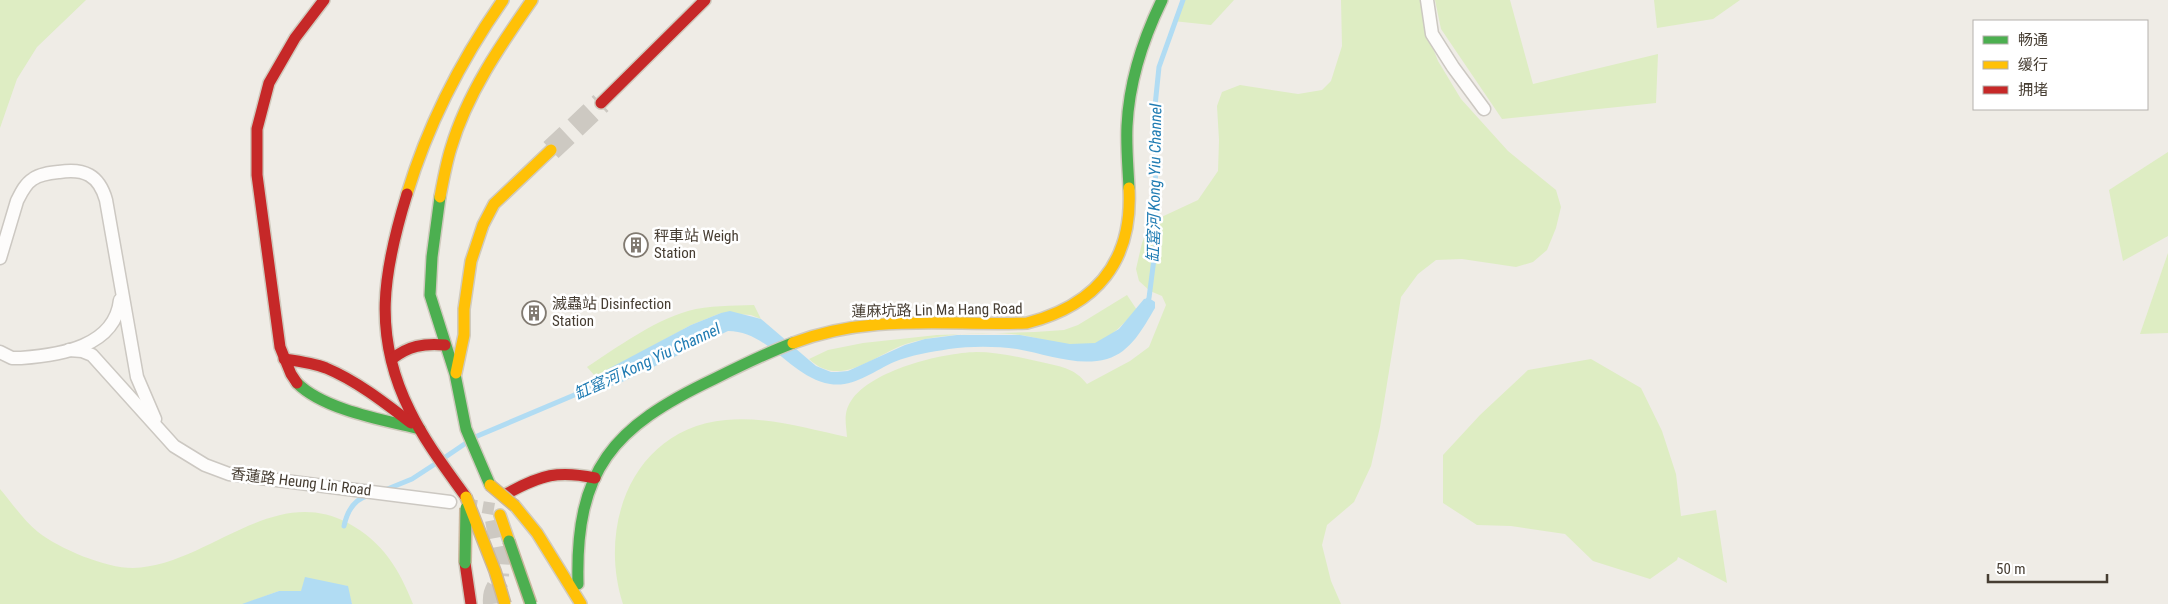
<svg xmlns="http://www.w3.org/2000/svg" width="2168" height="604" viewBox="0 0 2168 604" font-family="'Roboto Condensed','Noto Sans SC',sans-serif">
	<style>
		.green { fill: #deedc3 }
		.water { fill: #b1dcf3 }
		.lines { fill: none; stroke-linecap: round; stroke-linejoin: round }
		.stream { stroke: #b1dcf3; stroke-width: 5 }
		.street-tunnel { stroke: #cdc9c2; stroke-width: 12; stroke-dasharray: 12 6; stroke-linecap: butt }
		.secondary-tunnel { stroke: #cdc9c2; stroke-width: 18; stroke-dasharray: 18 9; stroke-linecap: butt }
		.highway-tunnel { stroke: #cdc9c2; stroke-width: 22; stroke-dasharray: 22 11; stroke-linecap: butt }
		.street-casing { stroke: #ccc8c2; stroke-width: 15 }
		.fast-casing { stroke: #d0cabe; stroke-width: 14 }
		.slow-casing { stroke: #d0cabe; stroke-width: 14 }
		.jam-casing { stroke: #d0cabe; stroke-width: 14 }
		.street { stroke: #fdfcfb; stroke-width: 12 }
		.fast { stroke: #4caf50; stroke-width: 11 }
		.slow { stroke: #ffc107; stroke-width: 11 }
		.jam { stroke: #c62828; stroke-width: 11 }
		.fast-bridge-casing { stroke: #cab89e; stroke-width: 14; stroke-linecap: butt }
		.slow-bridge-casing { stroke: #cab89e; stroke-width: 14; stroke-linecap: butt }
		.fast-bridge { stroke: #4caf50; stroke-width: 11 }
		.slow-bridge { stroke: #ffc107; stroke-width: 11 }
		.labels { text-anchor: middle; stroke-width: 5; stroke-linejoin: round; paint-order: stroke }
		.poi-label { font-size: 15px; fill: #463d32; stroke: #fff; text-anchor: start }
		.street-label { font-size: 15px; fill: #463d32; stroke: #fff }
		.water-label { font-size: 16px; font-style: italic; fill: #207cb3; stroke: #fff }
	</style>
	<rect width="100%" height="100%" fill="#efece6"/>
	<g class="green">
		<polygon points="0,0 86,0 37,47 17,79 0,128"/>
		<polygon points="1182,0 1234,0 1211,25 1173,21"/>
		<path d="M1341,0H1420L1427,33L1438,61L1461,99L1508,151L1556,190L1561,207L1556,228L1547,250L1533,262L1516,267L1462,259L1436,260L1418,274L1401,297L1380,427L1371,466L1354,502L1327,525L1322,545L1331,581L1341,604H623C597,524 634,428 726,420C766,416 808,429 847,437C846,423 843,413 851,401C871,370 942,353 976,352C997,352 1020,357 1041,362C1059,366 1075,368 1087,384L1130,361L1149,347L1166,305L1162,296L1150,291L1139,281L1136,269L1142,243L1148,228L1155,220L1198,200L1218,171L1219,140L1217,106L1222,92L1240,85L1298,94L1322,90L1331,81L1342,46Z"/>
		<polygon points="1435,0 1510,0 1533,84 1658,54 1656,103 1502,119 1441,29"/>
		<polygon points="1654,0 1740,0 1713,19 1657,28"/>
		<polygon points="2168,152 2168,236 2123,261 2109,190"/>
		<polygon points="2168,253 2168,333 2140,334"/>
		<path d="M1127,295L1137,310C1124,323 1113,336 1096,343C1073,351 1043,338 1020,335C987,331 927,334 896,348C868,361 837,386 809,359L828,350L863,343L937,335L1035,332L1064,330L1078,325Z"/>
		<path d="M754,305L761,319L751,315L721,313L691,325L596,377L587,367C618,347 651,322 688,311C709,305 732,306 754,305Z"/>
		<polygon points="1591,359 1641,388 1662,431 1676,474 1681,516 1716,510 1727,583 1678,557 1677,560 1650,579 1593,561 1565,534 1511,526 1477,525 1443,503 1443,455 1480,415 1528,370"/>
		<path d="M0,489C12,503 24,521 38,532C60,549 105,568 133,568C207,566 272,483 348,523C383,542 399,569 413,604H352L347,586L305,580L302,591H279L244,604H0Z"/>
	</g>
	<g class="water">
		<path d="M1149,298L1155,302V308C1143,328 1131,352 1107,359C1077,367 1046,354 1017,349C995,346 971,346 949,349C931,352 911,355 894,362C874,371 853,388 830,384C791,378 769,331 728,331L620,383L602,389L592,387L596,377L608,369L691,325L721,313L730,311L761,319L816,366L831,372H837L848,371L905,345L925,339L957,335H1020L1070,344L1095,343L1119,329L1144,299Z"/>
		<polygon points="305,577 348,586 352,604 242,604 279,591 301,591"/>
	</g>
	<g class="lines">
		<g class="stream">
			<polyline points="1146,304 1149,298 1156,243 1155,106 1159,67 1183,0"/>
			<polyline points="475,437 598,385"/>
			<polyline points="444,458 466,443"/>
			<polyline points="385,490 412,479 435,464"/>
			<path d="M344,526C347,512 353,500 367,496"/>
		</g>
		<polyline class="street-tunnel" points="465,504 494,509"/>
		<g class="secondary-tunnel">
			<polyline points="494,520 501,558 500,576"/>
			<path d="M492,604C491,594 494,585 503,579"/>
		</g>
		<polyline class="highway-tunnel" points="551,150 601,103"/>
		<g class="street-casing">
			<g id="street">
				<polyline points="1427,0 1432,34 1453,67 1484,109"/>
				<path d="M0,258L17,201C21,193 25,184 33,179C40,174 50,173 59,172C84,168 99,175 106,200L137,377L155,419"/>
				<polyline points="69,350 82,351 92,355 174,446 205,465 229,474 450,502"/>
				<path d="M0,352L12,358H21C60,355 115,347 120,300"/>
			</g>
		</g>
		<g class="fast-casing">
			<g id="fast">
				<path d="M1129,188C1128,167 1126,146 1127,126C1129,82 1143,39 1162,0"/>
				<polyline points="440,197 432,257 430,295 455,374 466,429 490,485"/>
				<path d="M297,383C324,410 384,420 420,429"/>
				<path d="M578,584C575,469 613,427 714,379C740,366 766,353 793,343"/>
			</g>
		</g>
		<g class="slow-casing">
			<g id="slow">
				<path d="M407,194C428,124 461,60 503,0"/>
				<path d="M440,197C443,181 446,164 451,148C467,94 500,46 532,0"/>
				<path d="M793,343C871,313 947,326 1027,323C1097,305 1133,261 1129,188"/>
				<polyline points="456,373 464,335 464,309 471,261 483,225 494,204 551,150"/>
				<polyline points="515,506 537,533 581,604"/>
				<polyline points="500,515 509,541"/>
			</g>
		</g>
		<g class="jam-casing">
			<g id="jam">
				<polyline points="601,103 705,0"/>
				<path d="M407,194C383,272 372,335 410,411C425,442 446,469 466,497"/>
				<path d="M284,359C298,361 313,363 326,368C357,381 385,403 411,423"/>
				<path d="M392,359C408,346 424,343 445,345"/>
				<polyline points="297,383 291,374 280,347 257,175 257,129 269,83 295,38 324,0"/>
				<path d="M508,493C541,475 558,470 595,478"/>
				<polyline points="465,563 471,604"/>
			</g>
		</g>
		<use href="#street" class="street"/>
		<use href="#fast" class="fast"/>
		<use href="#slow" class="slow"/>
		<use href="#jam" class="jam"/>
		<g class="fast-bridge-casing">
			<g id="fast-bridge">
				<polyline points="509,541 531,604"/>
				<polyline points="465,563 466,508"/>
			</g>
		</g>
		<g class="slow-bridge-casing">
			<g id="slow-bridge">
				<polyline points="490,485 515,506"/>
				<polyline points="466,497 495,571 505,604"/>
			</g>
		</g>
		<use href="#fast-bridge" class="fast-bridge"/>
		<use href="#slow-bridge" class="slow-bridge"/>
	</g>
	<defs>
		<g id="building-ring" transform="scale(1.25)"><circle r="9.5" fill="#fff" stroke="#817a71" stroke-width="1.5"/><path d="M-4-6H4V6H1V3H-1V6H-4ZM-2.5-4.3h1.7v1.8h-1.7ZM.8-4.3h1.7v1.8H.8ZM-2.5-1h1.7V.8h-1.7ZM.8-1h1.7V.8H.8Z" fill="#817a71"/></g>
	</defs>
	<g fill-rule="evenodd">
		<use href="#building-ring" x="636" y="245"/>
		<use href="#building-ring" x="534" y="313"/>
	</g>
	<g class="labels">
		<g class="poi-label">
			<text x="654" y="241">秤車站 Weigh<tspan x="654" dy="17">Station</tspan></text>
			<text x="552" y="309">滅蟲站 Disinfection<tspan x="552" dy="17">Station</tspan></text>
		</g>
		<g class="street-label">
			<text transform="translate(937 310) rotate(-1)" y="5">蓮麻坑路 Lin Ma Hang Road</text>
			<text transform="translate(301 482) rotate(7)" y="5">香蓮路 Heung Lin Road</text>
		</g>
		<g class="water-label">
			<text transform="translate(1154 183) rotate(-89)" y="6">缸窰河 Kong Yiu Channel</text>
			<text transform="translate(647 361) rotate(-25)" y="6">缸窰河 Kong Yiu Channel</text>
		</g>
	</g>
	<rect x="1973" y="20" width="175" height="90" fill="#ffffff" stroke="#b5b1ad"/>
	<rect x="1983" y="36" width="25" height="8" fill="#4caf50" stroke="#b5b1ad"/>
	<text x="2018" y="45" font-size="15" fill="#463d32">畅通</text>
	<rect x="1983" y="61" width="25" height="8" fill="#ffc107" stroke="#b5b1ad"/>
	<text x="2018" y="70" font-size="15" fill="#463d32">缓行</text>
	<rect x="1983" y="86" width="25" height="8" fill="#c62828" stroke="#b5b1ad"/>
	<text x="2018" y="95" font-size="15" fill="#463d32">拥堵</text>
	<path d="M1988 574v8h119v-8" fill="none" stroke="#463d32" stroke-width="2.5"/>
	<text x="1996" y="574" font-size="15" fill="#463d32" stroke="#ffffff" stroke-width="4" paint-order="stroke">50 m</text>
</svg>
